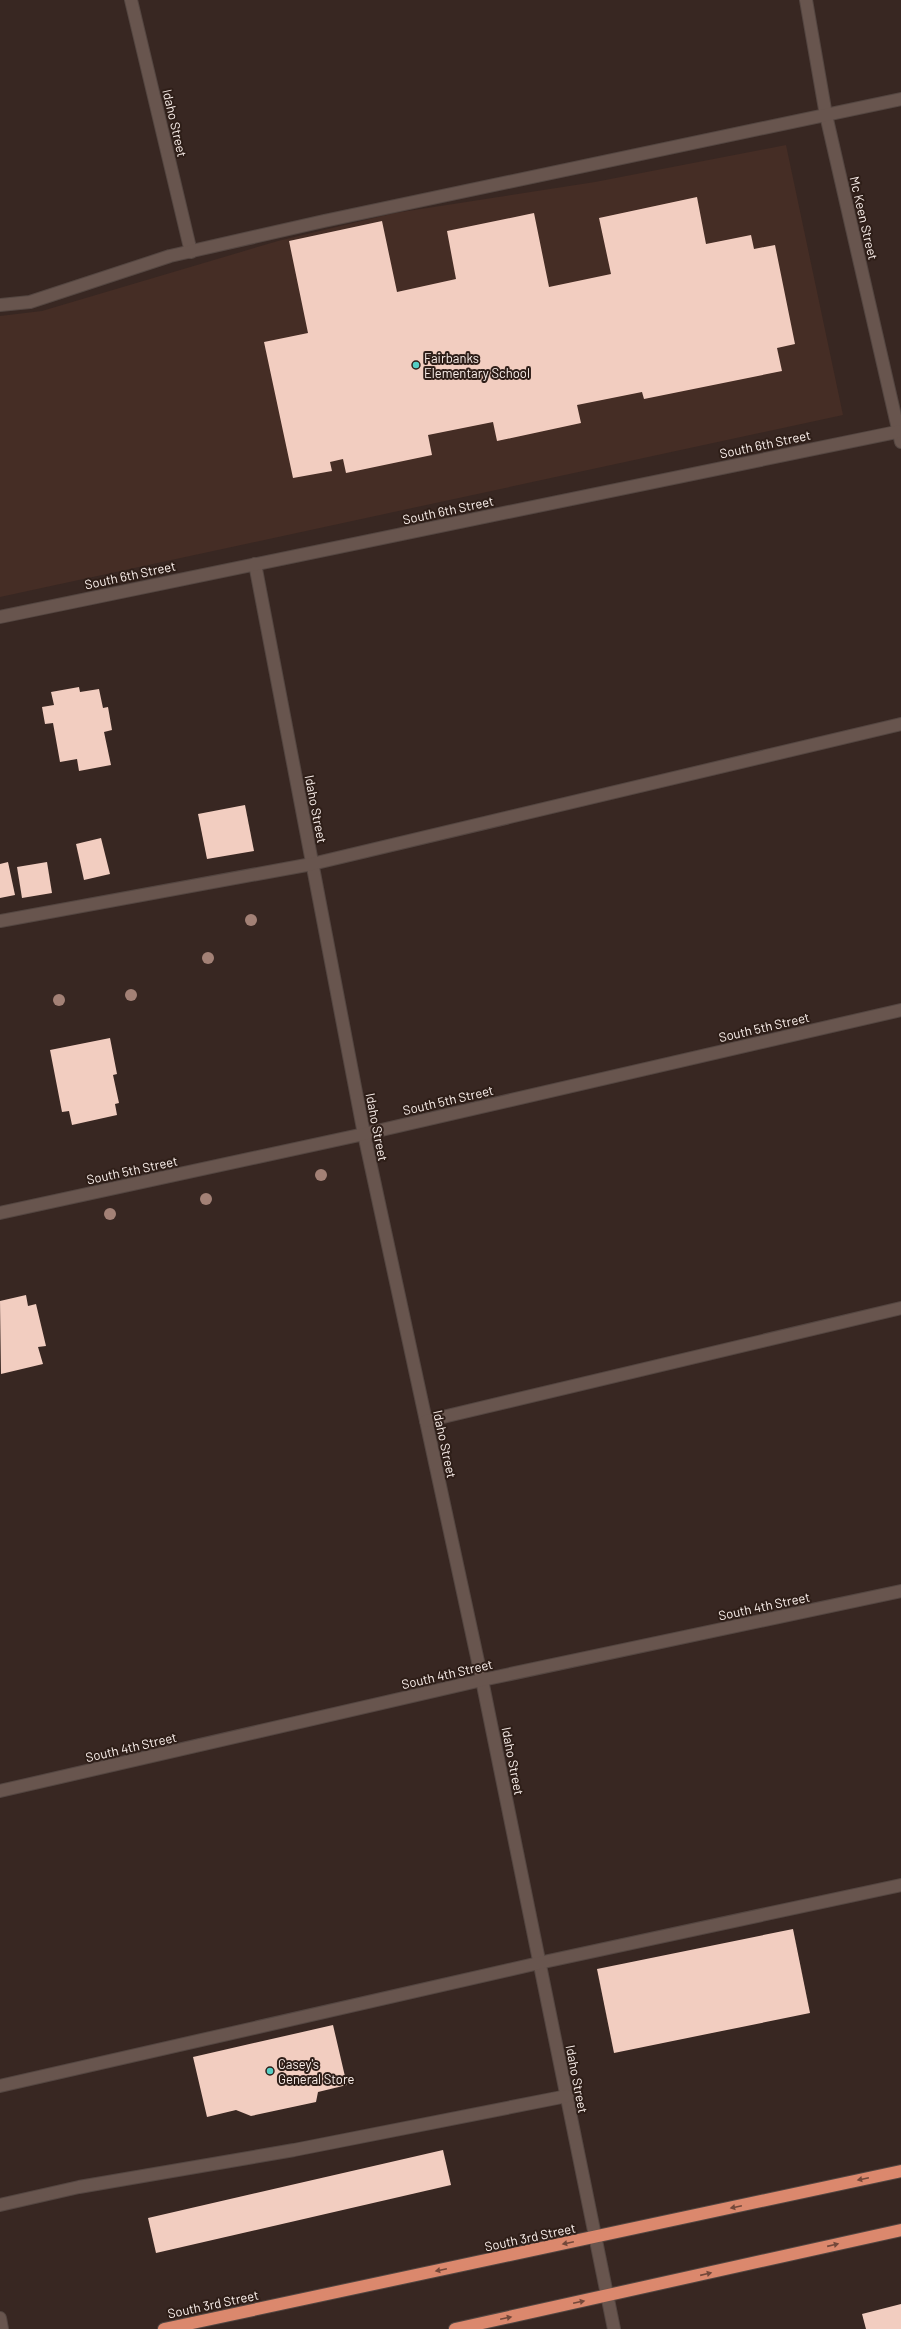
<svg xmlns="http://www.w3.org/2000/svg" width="901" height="2329" viewBox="0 0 901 2329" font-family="Barlow,sans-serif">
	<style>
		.built { fill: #452d25 }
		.building { fill: #f2cdc0 }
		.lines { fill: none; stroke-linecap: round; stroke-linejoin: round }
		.minor-casing { stroke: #544641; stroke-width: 14 }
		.highway-casing { stroke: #544641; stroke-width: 14 }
		.minor { stroke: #68554e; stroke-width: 12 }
		.highway { stroke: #db886d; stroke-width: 12 }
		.tree { fill: #a38176 }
		.oneway { fill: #73483a }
		.poi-dot { fill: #55cec5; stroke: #2e1e18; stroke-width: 1.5 }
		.labels { text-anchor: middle; stroke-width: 4; stroke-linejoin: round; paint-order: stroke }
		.street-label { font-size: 13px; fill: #fbf0ec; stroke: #2e1e18 }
		.poi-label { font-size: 13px; fill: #fbf0ec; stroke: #2e1e18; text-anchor: start }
	</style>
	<rect width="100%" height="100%" fill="#382722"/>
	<polygon class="built" points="786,145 843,415 0,597 0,316 42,311 278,241 395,213 595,182"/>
	<g class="building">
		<polygon points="697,197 706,244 751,235 754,249 775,245 795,344 777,348 782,371 644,399 642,392 577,405 581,423 497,441 493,422 428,435 432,455 346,473 343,459 330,462 332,471 293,478 264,342 308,333 289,241 382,221 397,292 456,279 447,231 534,213 549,287 611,274 599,218"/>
		<polygon points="79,687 80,692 99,689 103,708 108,707 112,730 104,732 111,765 79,771 77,759 60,762 53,723 45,724 42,707 54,705 51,692"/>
		<polygon points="245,805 254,851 207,859 198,814"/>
		<polygon points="101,838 110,874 84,880 76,844"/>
		<polygon points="8,862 15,895 0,898 0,864"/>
		<polygon points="47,862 52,893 22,898 17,867"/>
		<polygon points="110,1038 117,1074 113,1075 119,1103 115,1104 117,1115 72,1125 69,1111 62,1112 50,1050"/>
		<polygon points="26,1295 28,1306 36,1304 46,1346 38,1347 43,1364 1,1374 0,1301"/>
		<polygon points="793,1929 810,2013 614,2053 597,1969"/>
		<polygon points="333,2025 347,2085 318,2092 316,2102 251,2116 236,2110 207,2117 193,2057"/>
		<polygon points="443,2150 451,2185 156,2253 148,2218"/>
		<polygon points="901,2304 901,2329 866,2329 862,2314"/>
	</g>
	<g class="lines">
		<g class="minor-casing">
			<g id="minor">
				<polyline points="131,0 191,252"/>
				<polyline points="806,0 826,115 901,442"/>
				<polyline points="0,305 30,302 170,256 324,221 901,99"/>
				<polyline points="255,564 364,1134 482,1680 614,2329"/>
				<polyline points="0,617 901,431"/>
				<polyline points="0,921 312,864 901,724"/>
				<polyline points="0,1213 364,1134 901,1010"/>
				<polyline points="426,1421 901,1308"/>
				<polyline points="0,1791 482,1680 901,1591"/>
				<polyline points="0,2086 539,1963 901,1885"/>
				<polyline points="0,2205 79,2187 294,2150 567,2096"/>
				<polyline points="0,2318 2,2329"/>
			</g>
		</g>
		<g class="highway-casing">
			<g id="highway">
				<polyline points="164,2329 901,2171"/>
				<polyline points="455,2329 901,2230"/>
			</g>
		</g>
		<use href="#minor" class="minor"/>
		<use href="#highway" class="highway"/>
	</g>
	<g class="tree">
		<circle cx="251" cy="920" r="6"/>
		<circle cx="208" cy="958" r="6"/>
		<circle cx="131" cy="995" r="6"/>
		<circle cx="59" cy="1000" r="6"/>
		<circle cx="321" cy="1175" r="6"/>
		<circle cx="206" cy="1199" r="6"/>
		<circle cx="110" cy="1214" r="6"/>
	</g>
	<defs><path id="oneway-solid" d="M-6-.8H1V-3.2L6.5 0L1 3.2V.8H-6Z"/></defs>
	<g class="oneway">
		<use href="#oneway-solid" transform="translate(863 2179) rotate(168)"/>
		<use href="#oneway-solid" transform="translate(736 2207) rotate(168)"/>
		<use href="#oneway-solid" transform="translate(568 2243) rotate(168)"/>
		<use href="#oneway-solid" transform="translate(833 2245) rotate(-13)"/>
		<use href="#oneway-solid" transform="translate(441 2270) rotate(168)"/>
		<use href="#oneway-solid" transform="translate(706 2274) rotate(-13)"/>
		<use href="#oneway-solid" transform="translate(579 2302) rotate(-12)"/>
		<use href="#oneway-solid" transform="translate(506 2318) rotate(-12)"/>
	</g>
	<g class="poi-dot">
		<circle cx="416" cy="365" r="4"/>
		<circle cx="270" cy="2071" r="4"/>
	</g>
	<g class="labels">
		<g class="street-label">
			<text transform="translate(175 123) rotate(77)" y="5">Idaho Street</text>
			<text transform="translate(864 218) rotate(77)" y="5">Mc Keen Street</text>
			<text transform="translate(765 444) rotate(-12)" y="5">South 6th Street</text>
			<text transform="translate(448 510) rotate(-12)" y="5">South 6th Street</text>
			<text transform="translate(130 575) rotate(-12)" y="5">South 6th Street</text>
			<text transform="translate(316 809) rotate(79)" y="5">Idaho Street</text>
			<text transform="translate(764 1027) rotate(-13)" y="5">South 5th Street</text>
			<text transform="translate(448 1100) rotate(-13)" y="5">South 5th Street</text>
			<text transform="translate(377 1127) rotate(79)" y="5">Idaho Street</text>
			<text transform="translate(132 1170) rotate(-12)" y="5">South 5th Street</text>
			<text transform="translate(445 1444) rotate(78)" y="5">Idaho Street</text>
			<text transform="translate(764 1606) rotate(-12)" y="5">South 4th Street</text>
			<text transform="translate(447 1674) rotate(-13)" y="5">South 4th Street</text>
			<text transform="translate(131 1747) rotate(-13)" y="5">South 4th Street</text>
			<text transform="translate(513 1761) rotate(79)" y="5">Idaho Street</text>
			<text transform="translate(577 2079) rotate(79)" y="5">Idaho Street</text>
			<text transform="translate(530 2237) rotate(-12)" y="5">South 3rd Street</text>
			<text transform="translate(213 2304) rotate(-12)" y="5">South 3rd Street</text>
		</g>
		<g class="poi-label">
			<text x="424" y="363">Fairbanks<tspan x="424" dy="15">Elementary School</tspan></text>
			<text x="278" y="2069">Casey's<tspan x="278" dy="15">General Store</tspan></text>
		</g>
	</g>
</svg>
